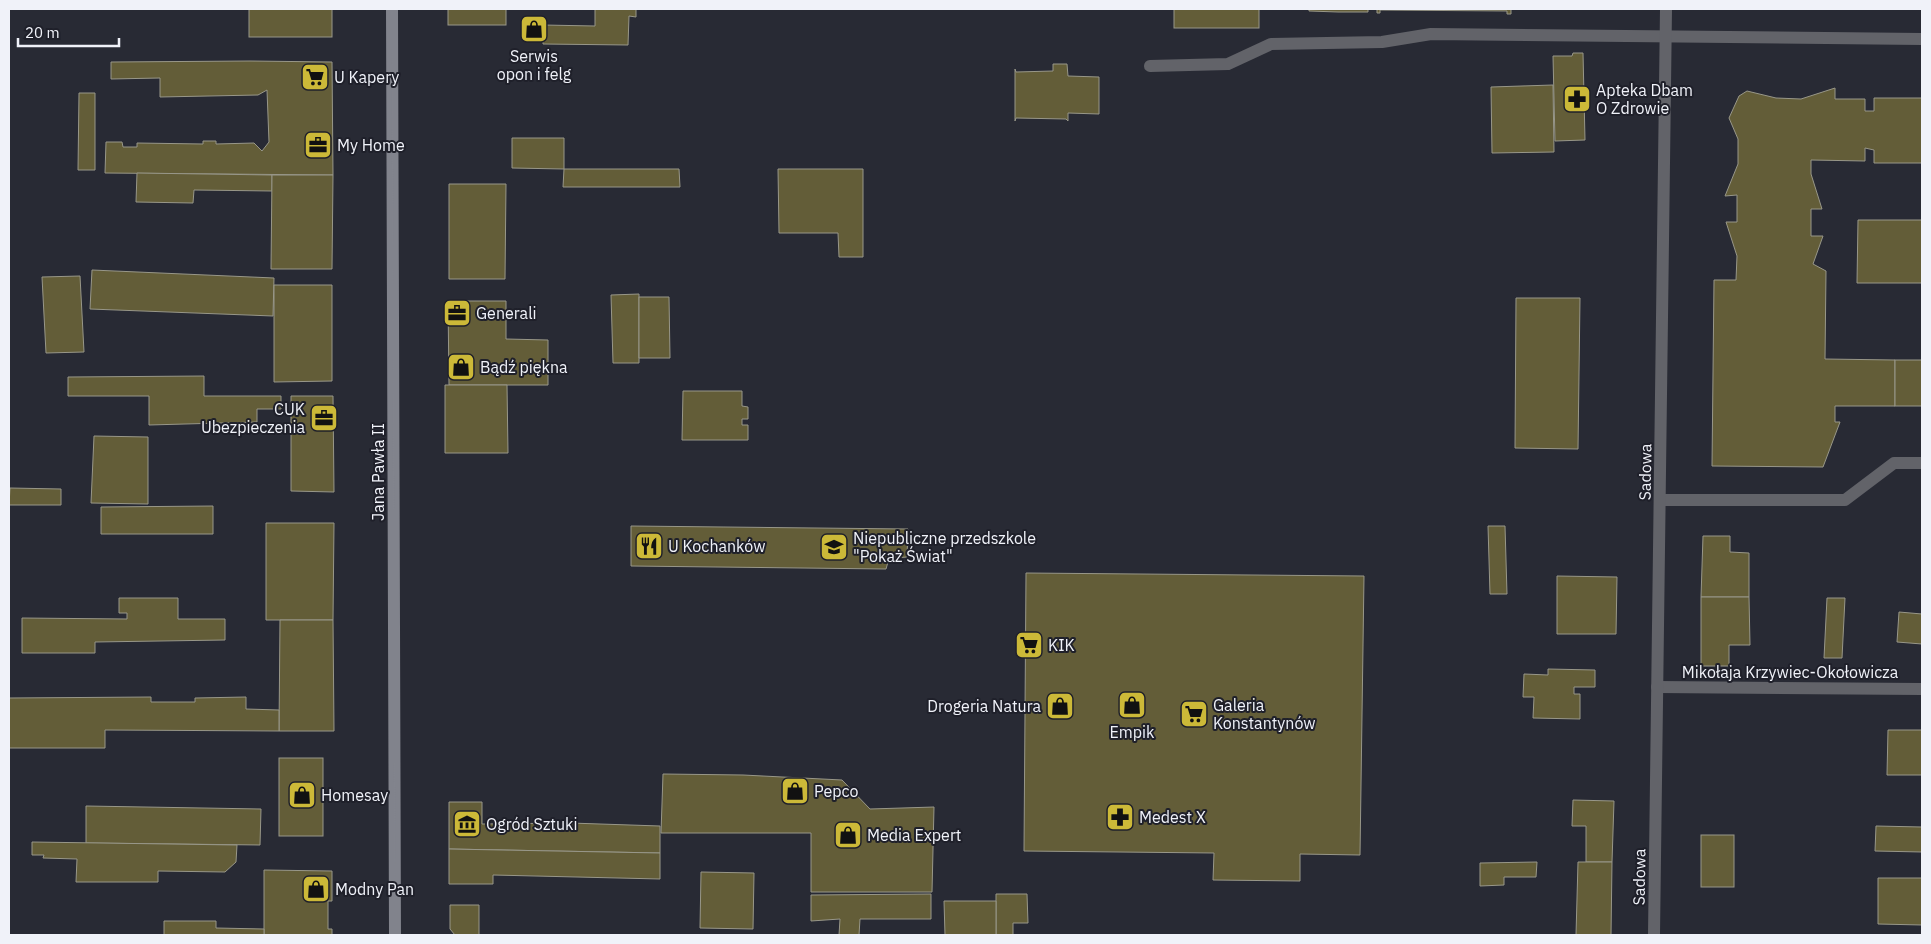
<svg xmlns="http://www.w3.org/2000/svg" width="1931" height="944" viewBox="0 0 1931 944" font-family="'IBM Plex Sans',sans-serif">
	<style>
		.building { fill: #635d38; stroke: #989789 }
		.lines { fill: none; stroke-linecap: round; stroke-linejoin: round }
		.lane { stroke: #626369; stroke-width: 12 }
		.street { stroke: #626369; stroke-width: 12 }
		.secondary { stroke: #81838c; stroke-width: 12 }
		.tram { stroke: #82848d; stroke-width: 1 }
		.labels { text-anchor: middle; stroke-width: 4; stroke-linejoin: round; paint-order: stroke }
		.poi-label { font-size: 16px; fill: #f0f2f9; stroke: #1f202a; text-anchor: start }
		.street-label { font-size: 16px; fill: #f0f2f9; stroke: #1f202a }
	</style>
	<rect width="100%" height="100%" fill="#282a34"/>
	<g class="building">
		<rect x="249" y="9" width="83" height="28"/>
		<rect x="448" y="9" width="58" height="16"/>
		<polygon points="595,9 636,9 636,17 629,16 628,45 543,44 543,25 595,26"/>
		<rect x="1174" y="9" width="85" height="19"/>
		<polygon points="1309,9 1368,9 1368,12 1338,12 1309,11"/>
		<polygon points="1377,9 1511,9 1511,14 1507,14 1507,11 1380,10 1380,13 1377,13"/>
		<polygon points="1573,53 1583,53 1585,140 1555,141 1553,56 1572,56"/>
		<polygon points="250,61 332,62 333,175 105,173 106,142 122,142 123,147 137,147 137,143 203,144 203,141 216,141 216,144 254,143 262,151 269,142 267,90 258,95 160,97 160,78 111,79 111,62"/>
		<polygon points="1053,64 1067,64 1068,76 1099,77 1099,114 1068,113 1068,121 1066,119 1016,118 1015,121 1015,69 1016,72 1053,71"/>
		<polygon points="1553,85 1554,152 1492,153 1491,87"/>
		<polygon points="1835,88 1835,99 1865,99 1865,111 1874,111 1874,98 1922,98 1922,163 1874,163 1874,150 1865,148 1865,161 1811,160 1811,174 1822,209 1811,209 1811,236 1823,236 1813,264 1826,271 1825,359 1895,360 1895,406 1835,406 1835,422 1840,422 1823,467 1712,466 1714,280 1736,280 1737,256 1726,222 1737,222 1737,195 1725,196 1738,164 1738,139 1729,118 1739,96 1747,91 1776,98 1801,99"/>
		<polygon points="79,93 95,93 95,170 78,170"/>
		<polygon points="512,138 564,138 564,169 512,168"/>
		<polygon points="564,169 679,169 680,187 563,187"/>
		<polygon points="778,169 863,169 863,257 839,257 838,233 779,233"/>
		<polygon points="137,173 272,175 272,191 194,190 193,203 136,202"/>
		<polygon points="272,175 333,175 332,269 271,269"/>
		<polygon points="449,184 506,184 505,279 449,279"/>
		<polygon points="1858,220 1922,220 1922,283 1857,283"/>
		<polygon points="92,270 274,278 273,316 90,309"/>
		<polygon points="80,276 84,352 46,353 42,277"/>
		<polygon points="274,285 332,285 332,381 274,382"/>
		<polygon points="639,294 639,363 613,363 611,295"/>
		<polygon points="639,297 669,297 670,358 639,358"/>
		<polygon points="1516,298 1580,298 1578,449 1515,448"/>
		<polygon points="448,301 506,301 506,339 548,340 548,385 449,385"/>
		<rect x="1895" y="360" width="27" height="46"/>
		<polygon points="204,376 204,396 281,396 281,409 257,409 257,422 149,425 149,396 68,396 68,377"/>
		<polygon points="445,385 507,385 508,453 445,453"/>
		<polygon points="683,391 742,391 742,406 748,407 748,419 742,419 742,425 748,425 748,440 682,440"/>
		<polygon points="291,396 333,396 334,492 291,491"/>
		<polygon points="94,436 148,437 148,504 91,503"/>
		<polygon points="10,488 61,489 61,505 9,505"/>
		<polygon points="213,506 213,534 101,534 101,507"/>
		<polygon points="266,523 334,523 333,620 266,620"/>
		<polygon points="631,526 908,529 907,557 895,558 888,562 886,569 631,566"/>
		<polygon points="1488,526 1505,526 1507,594 1490,594"/>
		<polygon points="1703,536 1730,536 1730,552 1749,553 1749,597 1701,597"/>
		<polygon points="1026,573 1364,576 1360,855 1300,854 1300,881 1213,880 1214,853 1024,851"/>
		<polygon points="1557,576 1617,577 1616,634 1557,634"/>
		<polygon points="1701,597 1749,597 1750,645 1729,645 1729,666 1701,666"/>
		<polygon points="119,598 178,598 178,619 225,619 225,640 95,642 95,653 22,653 22,618 127,619 127,613 119,613"/>
		<polygon points="1827,598 1845,598 1842,658 1824,658"/>
		<polygon points="1899,612 1922,614 1922,644 1897,642"/>
		<polygon points="280,620 333,620 334,731 279,731"/>
		<polygon points="1548,669 1595,670 1595,687 1574,687 1574,694 1580,694 1580,719 1533,718 1534,697 1523,697 1524,674 1548,675"/>
		<polygon points="151,697 151,702 195,702 195,698 246,697 246,709 279,710 279,731 105,730 105,748 9,748 9,698"/>
		<polygon points="1888,730 1922,730 1922,775 1887,775"/>
		<rect x="279" y="758" width="44" height="78"/>
		<polygon points="663,774 743,775 842,780 870,809 934,807 932,892 811,892 811,833 661,833"/>
		<polygon points="1573,800 1614,801 1612,862 1586,862 1586,826 1572,826"/>
		<polygon points="449,802 482,802 482,824 570,823 660,826 660,853 449,849"/>
		<polygon points="86,806 261,809 260,845 86,843"/>
		<polygon points="1876,826 1922,827 1922,852 1875,851"/>
		<rect x="1701" y="835" width="33" height="52"/>
		<polygon points="32,842 237,845 236,862 225,872 158,871 158,882 76,882 77,859 43,858 44,855 32,855"/>
		<polygon points="449,849 660,853 660,879 493,875 493,884 449,884"/>
		<polygon points="1537,862 1536,877 1504,877 1504,885 1480,886 1480,863"/>
		<polygon points="1578,862 1612,862 1611,935 1576,935"/>
		<polygon points="264,870 332,871 332,901 328,901 328,929 332,929 332,935 264,935"/>
		<polygon points="701,872 754,873 753,929 700,928"/>
		<polygon points="1878,878 1922,878 1922,925 1878,924"/>
		<polygon points="931,894 931,919 860,919 859,935 839,935 840,919 811,921 811,895"/>
		<polygon points="996,894 1027,894 1028,923 1013,923 1013,935 996,935"/>
		<polygon points="944,901 996,901 996,935 945,935"/>
		<polygon points="450,905 479,905 479,935 455,935 450,929"/>
		<polygon points="164,921 216,921 216,928 264,929 264,935 164,935"/>
	</g>
	<g class="lines">
		<g class="lane">
			<polyline points="1150,66 1228,64 1271,44 1382,42 1431,34 1922,39"/>
			<polyline points="1660,500 1845,500 1894,463 1922,463"/>
		</g>
		<g class="street">
			<polyline points="1657,687 1922,689"/>
			<polyline points="1654,935 1666,9"/>
		</g>
		<polyline class="secondary" points="392,9 395,935"/>
		<polyline class="tram" points="392,9 395,935"/>
	</g>
	<defs>
		<g id="shop-square" transform="scale(1.4375)"><rect x="-9" y="-9" width="18" height="18" rx="4" fill="#ccb938" stroke="#1f202a"/><path d="M-5-2.5h2.3a2.7 3.5 0 0 1 5.4 0H5L5.5 6h-11ZM-1.5-2.5h3a1.5 2.3 0 0 0-3 0Z" fill="#111"/></g>
		<g id="supermarket-square" transform="scale(1.4375)"><rect x="-9" y="-9" width="18" height="18" rx="4" fill="#ccb938" stroke="#1f202a"/><path d="M-6-5.5h2.5l.6 2H6L4.5 2H-2.5L-4.4-4H-6ZM-1.5 3.2a1.3 1.3 0 1 0 .1 0ZM3 3.2a1.3 1.3 0 1 0 .1 0Z" fill="#111"/></g>
		<g id="pharmacy-square" transform="scale(1.4375)"><rect x="-9" y="-9" width="18" height="18" rx="4" fill="#ccb938" stroke="#1f202a"/><path d="M-2-6h4v4h4v4h-4v4h-4v-4h-4v-4h4Z" fill="#111"/></g>
		<g id="office-square" transform="scale(1.4375)"><rect x="-9" y="-9" width="18" height="18" rx="4" fill="#ccb938" stroke="#1f202a"/><path d="M-6-3h4V-5.5h4V-3h4V5H-6ZM-1-4.5V-3h2v-1.5ZM-6 0V1H6V0Z" fill="#111"/></g>
		<g id="restaurant-square" transform="scale(1.4375)"><rect x="-9" y="-9" width="18" height="18" rx="4" fill="#ccb938" stroke="#1f202a"/><path d="M-5-6h1v4h1v-4h1v4h1v-4h1v5L-1.5 .5V6h-2V.5L-5-1ZM5-6V6H3V1.5H1.5Q1.5-4 5-6Z" fill="#111"/></g>
		<g id="school-square" transform="scale(1.4375)"><rect x="-9" y="-9" width="18" height="18" rx="4" fill="#ccb938" stroke="#1f202a"/><path d="M0-5L7-2L0 1L-7-2ZM-4 1L0 2.5L4 1V4Q0 6-4 4Z" fill="#111"/></g>
		<g id="museum-square" transform="scale(1.4375)"><rect x="-9" y="-9" width="18" height="18" rx="4" fill="#ccb938" stroke="#1f202a"/><path d="M0-6L6-3V-2H-6V-3ZM-5-1h2V3h-2ZM-1-1h2V3h-2ZM3-1h2V3H3ZM-6 4H6V6H-6Z" fill="#111"/></g>
	</defs>
	<g fill-rule="evenodd">
		<use href="#shop-square" x="534" y="29"/>
		<use href="#supermarket-square" x="315" y="77"/>
		<use href="#pharmacy-square" x="1577" y="99"/>
		<use href="#office-square" x="318" y="145"/>
		<use href="#office-square" x="457" y="313"/>
		<use href="#shop-square" x="461" y="367"/>
		<use href="#office-square" x="324" y="418"/>
		<use href="#restaurant-square" x="649" y="546"/>
		<use href="#school-square" x="834" y="547"/>
		<use href="#supermarket-square" x="1029" y="645"/>
		<use href="#shop-square" x="1132" y="705"/>
		<use href="#shop-square" x="1060" y="706"/>
		<use href="#supermarket-square" x="1194" y="714"/>
		<use href="#shop-square" x="795" y="791"/>
		<use href="#shop-square" x="302" y="795"/>
		<use href="#pharmacy-square" x="1120" y="817"/>
		<use href="#museum-square" x="467" y="824"/>
		<use href="#shop-square" x="848" y="835"/>
		<use href="#shop-square" x="316" y="889"/>
	</g>
	<g class="labels">
		<g class="poi-label">
			<text x="534" y="62" text-anchor="middle">Serwis<tspan x="534" dy="18">opon i felg</tspan></text>
			<text x="334" y="83">U Kapery</text>
			<text x="1596" y="96">Apteka Dbam<tspan x="1596" dy="18">O Zdrowie</tspan></text>
			<text x="337" y="151">My Home</text>
			<text x="476" y="319">Generali</text>
			<text x="480" y="373">Bądź piękna</text>
			<text x="305" y="415" text-anchor="end">CUK<tspan x="305" dy="18">Ubezpieczenia</tspan></text>
			<text x="853" y="544">Niepubliczne przedszkole<tspan x="853" dy="18">"Pokaż Świat"</tspan></text>
			<text x="668" y="552">U Kochanków</text>
			<text x="1048" y="651">KIK</text>
			<text x="1213" y="711">Galeria<tspan x="1213" dy="18">Konstantynów</tspan></text>
			<text x="1041" y="712" text-anchor="end">Drogeria Natura</text>
			<text x="1132" y="738" text-anchor="middle">Empik</text>
			<text x="814" y="797">Pepco</text>
			<text x="321" y="801">Homesay</text>
			<text x="1139" y="823">Medest X</text>
			<text x="486" y="830">Ogród Sztuki</text>
			<text x="867" y="841">Media Expert</text>
			<text x="335" y="895">Modny Pan</text>
		</g>
		<g class="street-label">
			<text transform="translate(378 472) rotate(-90)" y="6">Jana Pawła II</text>
			<text transform="translate(1645 472) rotate(-89)" y="6">Sadowa</text>
			<text x="1790" y="678">Mikołaja Krzywiec-Okołowicza</text>
			<text transform="translate(1639 877) rotate(-89)" y="6">Sadowa</text>
		</g>
	</g>
	<rect width="1931" height="944" fill="none" stroke="#f0f2f9" stroke-width="20"/>
	<path d="M18 38v8h101v-8" fill="none" stroke="#f0f2f9" stroke-width="2.5"/>
	<text x="25" y="38" font-size="15" fill="#f0f2f9" stroke="#1f202a" stroke-width="4" paint-order="stroke">20 m</text>
</svg>
